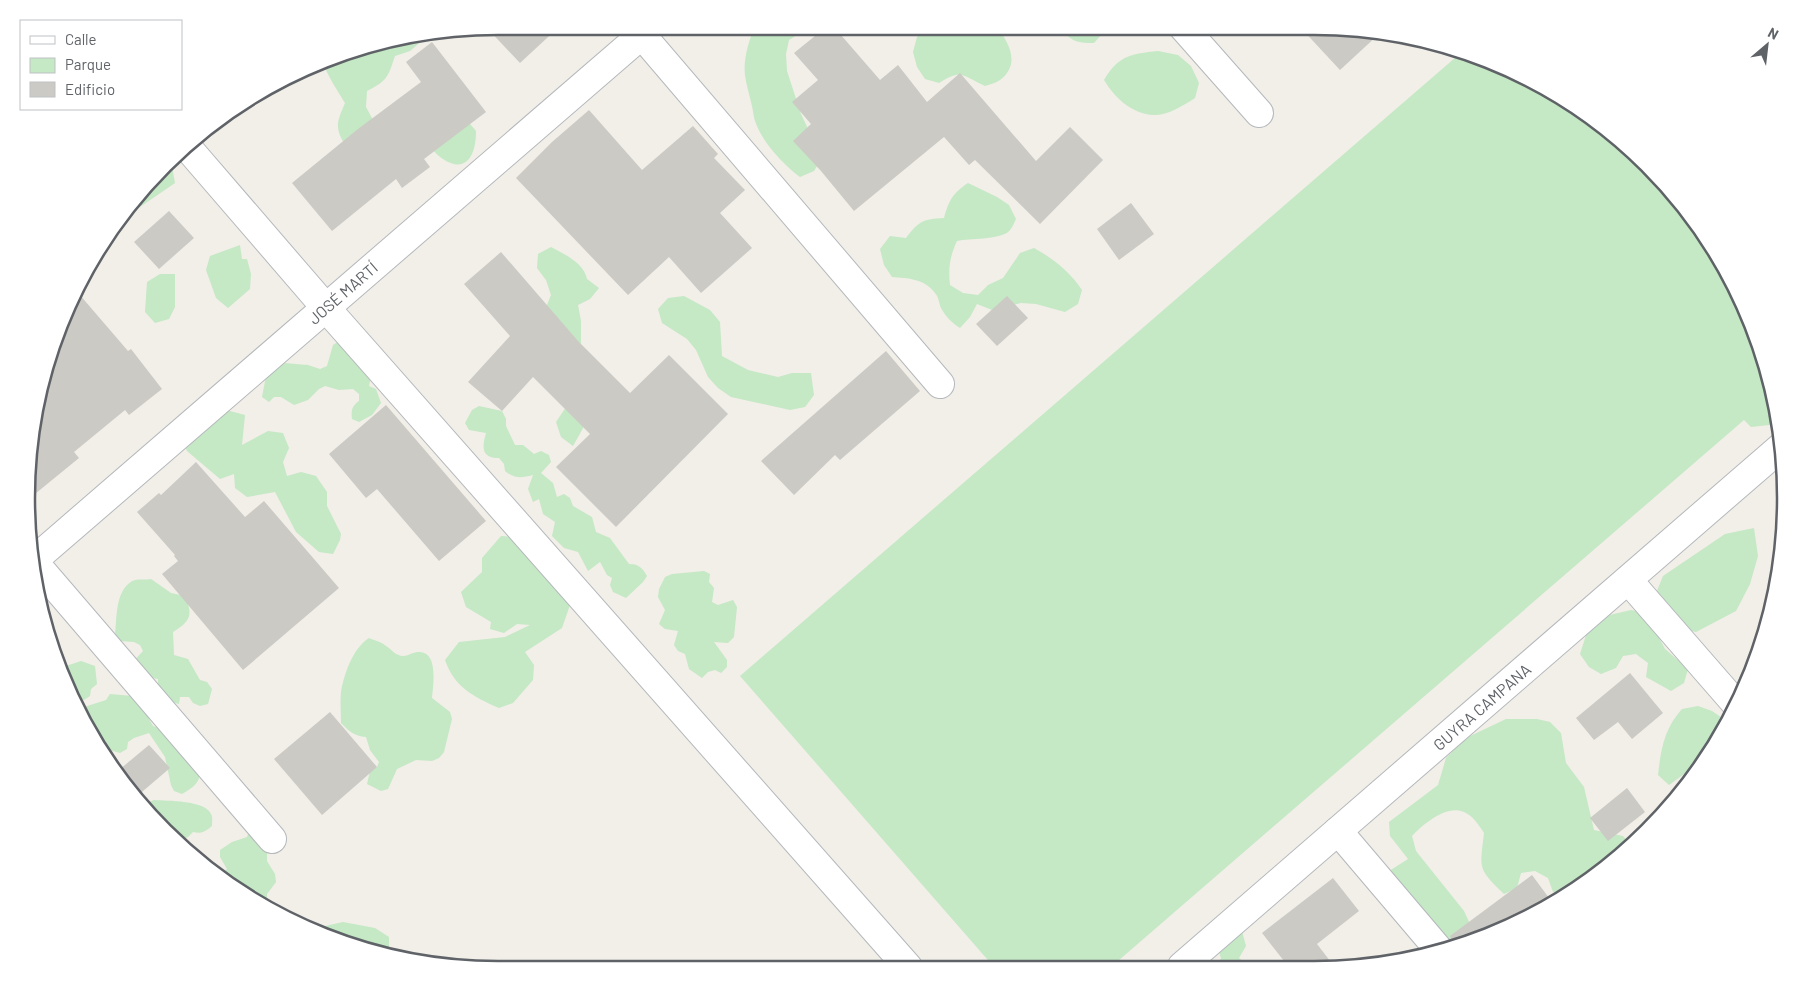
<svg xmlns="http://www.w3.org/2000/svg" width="1812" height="996" viewBox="0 0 1812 996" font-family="Barlow,sans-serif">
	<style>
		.green { fill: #c5e8c5 }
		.building { fill: #cccac5 }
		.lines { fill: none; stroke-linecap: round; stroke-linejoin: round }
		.street-casing { stroke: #b5b8bc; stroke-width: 30 }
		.street { stroke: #fff; stroke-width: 28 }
		.labels { text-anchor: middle; stroke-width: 5; stroke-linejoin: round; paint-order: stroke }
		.street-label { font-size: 16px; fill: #5f6368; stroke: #fff }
		.rim { fill: none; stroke: #5f6368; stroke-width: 2.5 }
	</style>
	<rect width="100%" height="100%" fill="#f1efe8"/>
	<g class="green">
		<path d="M754,27H804L802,32L789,40L786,54L787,71L801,114L822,158L814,171L800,177C782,163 762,142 755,121C753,115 753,108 751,102C749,93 746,84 745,75C743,59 749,42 754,27Z"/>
		<path d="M930,27H997C1009,43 1021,64 1000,80C996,83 990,84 985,86C963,76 962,68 939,83L925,79L917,67L913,52L917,37Z"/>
		<path d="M1060,27H1108L1094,43C1075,43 1071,41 1060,27Z"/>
		<path d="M425,38L410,51L395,56C388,77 387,81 367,91L366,107L373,120L344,143C334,126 338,120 345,103C339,93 325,72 324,63L347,51Z"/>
		<path d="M1158,51L1178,55L1191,66L1199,83L1195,98C1184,105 1167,116 1154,115C1132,114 1115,98 1104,80C1119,55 1131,54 1158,51Z"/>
		<polygon points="1463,51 1550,90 1625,144 1688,211 1737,290 1770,376 1778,424 1751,427 1744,420 1111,967 994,967 740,676"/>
		<path d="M465,118L476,131C476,169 454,175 430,147Z"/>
		<polygon points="170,167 172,167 175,183 137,209 130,210"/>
		<path d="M968,183L997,197L1009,205L1016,219C1014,223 1012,229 1008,232C997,240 971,238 957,241C950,256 948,268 950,285L963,293L978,295L988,285L1003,278L1020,253L1034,248C1054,259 1069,271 1082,290L1078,304L1065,312L1036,304L1021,303L992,310L977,304L970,317L960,328C952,323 946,317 941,308C939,304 939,297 935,293C925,279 908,278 892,277L884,265L880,249L890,236L906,238C919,221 923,219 944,218C949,200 953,193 968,183Z"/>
		<polygon points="240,245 242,259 247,259 251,274 250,289 228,308 216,298 206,270 210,256"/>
		<path d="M551,247C564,254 584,263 587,279L599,288L590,299L578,305L581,321V344L545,318L547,305L551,295L546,280L537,268L538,254Z"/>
		<polygon points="160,274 175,274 175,307 169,319 155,323 145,312 147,282"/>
		<polygon points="684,296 710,310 720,322 722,356 748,370 778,377 792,373 811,373 814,395 805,407 790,410 731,397 718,388 708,377 696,350 687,339 662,323 658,309 668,298"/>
		<path d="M339,341L372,372L369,386L376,389L381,403L372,415L359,422L352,419C351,410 352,406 359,401V394L353,389L339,390L325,386L319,389L308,400L294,405L281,397H274L269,402L262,397L266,376L272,371L285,363L307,365L305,364L320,369L327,366L333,345Z"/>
		<polygon points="572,398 587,421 573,446 561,437 556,422"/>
		<path d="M479,406L502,411L506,419V426L515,445H523L534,454L541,451L549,455L551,462L541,473L553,483L557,497L564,494L570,498L573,506L592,517L596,532L610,538L629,564C638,564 642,567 647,576L643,582L626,598L613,592L610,585L612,578L607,575L600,562L588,571L578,552L564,548L552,536L555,522L543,514L539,499L533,502L528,489L533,475C521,478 515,479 505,471L504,464L499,458C481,458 482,447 486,433L469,430L465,423L472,410Z"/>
		<polygon points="230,411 245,415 242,445 268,431 283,433 289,448 283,462 287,476 301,472 316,476 327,492 327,506 341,534 340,540 333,554 319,552 296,532 275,492 247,497 235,488 234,474 220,479 187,451 180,436 201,415"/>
		<polygon points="1754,528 1758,556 1750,584 1736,611 1696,632 1669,626 1652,603 1663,576 1725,534"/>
		<path d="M501,536C518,537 551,545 564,557C571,562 574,577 577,585L562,628L525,652L534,665L533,680L513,703L499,708C474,697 454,687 445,660L459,642L505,637L530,625L517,624L504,633L490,629L491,622L466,607L461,592L482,572V558Z"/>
		<polygon points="704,571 710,574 709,582 714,588 712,602 718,605 733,600 737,607 734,637 728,643 714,642 727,660 727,667 721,673 715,670 708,672 702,678 689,669 685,654 678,651 674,645 678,631 665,629 659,624 665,610 658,597 659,589 665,577 672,574"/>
		<path d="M151,579L171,593L185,596C193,615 191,621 173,632L174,655L188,659L200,680L207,682L212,689L208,704L200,706L193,703L189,697H180L179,704L171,702L158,694V679L138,676L133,662L143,651L140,645L134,642L119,641L115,635C117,618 115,587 135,580C139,579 146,580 151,579Z"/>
		<polygon points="1631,610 1646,613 1665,649 1688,669 1684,683 1671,691 1646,677 1648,663 1636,654 1623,656 1616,668 1601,674 1589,667 1580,654 1589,626 1601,617"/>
		<path d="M369,638C375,641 380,641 386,646C391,649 396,656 403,656C408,656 413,652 418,652C439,651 433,685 432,698L450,712L452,719L444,752L439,758L432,761L416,760L397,769L388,789L381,791L367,784L370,771L377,767L379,762L370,750L366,737C354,736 349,731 341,723C341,713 340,702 341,692C344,674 353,648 369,638Z"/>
		<path d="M81,661L95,666L97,684L91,689L90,696L84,700L75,699C68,688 62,680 66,666Z"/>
		<path d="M110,694L133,696L147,704L149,719L153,726L167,731L202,766C199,783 197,785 182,794L174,791L171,785L165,757L149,733L134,738L128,742L127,749L120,753L106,749L81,708L106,700Z"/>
		<path d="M1698,706L1712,711L1728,722L1722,734L1702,761L1669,785L1658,775C1661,749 1664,729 1682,709Z"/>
		<path d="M1506,719H1537L1550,722L1561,733L1566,763L1584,787L1594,830L1623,836L1631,845L1576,890L1565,896L1553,892L1548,878L1535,871L1521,873L1517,888L1504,894C1477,868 1480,869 1484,833C1479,825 1473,816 1464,812C1447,804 1423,824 1412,836L1416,851L1464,911L1477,939L1466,945L1436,952L1383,875L1408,859L1390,836L1389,822L1438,785L1446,758L1466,738Z"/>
		<path d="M154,800C167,801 205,800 211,814C213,817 212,822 212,826C205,832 201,834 193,832L188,837L181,840L143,809L146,803Z"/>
		<polygon points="248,834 255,837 267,846 267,861 275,874 276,882 267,894 267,909 262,906 222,873 227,869 220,857 220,850 232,842 247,837"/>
		<polygon points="343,922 375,928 389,937 389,953 347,945 312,929"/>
		<polygon points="1240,924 1246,946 1239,958 1248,966 1211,966 1221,959 1214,931"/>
	</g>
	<g class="building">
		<polygon points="498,26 560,26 520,63 487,28"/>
		<polygon points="826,27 834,27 880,80 898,65 927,102 960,73 1036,161 1070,127 1103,160 1040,224 975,160 969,165 944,137 854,211 821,171 793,141 811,124 792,102 818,80 794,53"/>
		<polygon points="1300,27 1345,27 1379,34 1340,70"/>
		<polygon points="432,42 486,112 424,159 430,167 402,188 396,179 332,231 292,183 358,129 421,82 406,62"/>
		<polygon points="589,110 642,170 693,126 718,154 714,158 745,190 720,213 752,248 701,293 669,257 628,295 516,178 552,142"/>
		<polygon points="1131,203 1154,234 1119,260 1097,229"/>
		<polygon points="169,211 194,238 159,269 134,242"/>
		<polygon points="501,252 578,341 630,393 669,355 728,414 616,527 556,467 590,434 533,377 502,411 468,382 510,336 464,284"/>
		<polygon points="79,294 128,351 131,349 162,389 129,415 125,410 74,452 79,458 30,498 42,376"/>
		<polygon points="1007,296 1028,318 997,346 976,324"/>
		<polygon points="886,351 920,391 840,460 835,455 794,495 761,461"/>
		<polygon points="386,405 486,521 439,561 377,489 366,498 329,454"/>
		<polygon points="196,462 245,517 264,501 339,588 243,670 162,574 178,561 174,556 175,555 137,512 159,493 161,495"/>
		<polygon points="1630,673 1663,713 1632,739 1618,722 1594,740 1576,718"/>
		<polygon points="330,712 377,767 322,815 274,759"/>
		<polygon points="149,745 170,768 136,797 119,770"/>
		<polygon points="1627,788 1645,812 1608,841 1590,818"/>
		<polygon points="1532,875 1552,902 1466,945 1456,947 1450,936"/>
		<polygon points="1333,878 1359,911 1317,944 1334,966 1288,966 1262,933"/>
	</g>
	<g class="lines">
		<g class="street-casing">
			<g id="street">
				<polyline points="634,26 940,384"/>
				<polyline points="1183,27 1259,113"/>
				<polyline points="188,148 326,308 908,967"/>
				<polyline points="34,560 652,26"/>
				<polyline points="35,563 272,839"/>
				<polyline points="1628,580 1736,704"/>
				<polyline points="1338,831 1440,951"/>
				<polyline points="1182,966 1781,447"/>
			</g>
		</g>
		<use href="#street" class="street"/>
	</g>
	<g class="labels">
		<g class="street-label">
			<text transform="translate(343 293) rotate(-41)" y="6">JOSÉ MARTÍ</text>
			<text transform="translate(1482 707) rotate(-41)" y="6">GUYRA CAMPANA</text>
		</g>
	</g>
	<path d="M0 0H1812V996H0ZM498 35H1314A463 463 0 0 1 1777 498V498A463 463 0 0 1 1314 961H498A463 463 0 0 1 35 498V498A463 463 0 0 1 498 35Z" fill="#fff" fill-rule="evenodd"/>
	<path class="rim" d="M498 35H1314A463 463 0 0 1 1777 498V498A463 463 0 0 1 1314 961H498A463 463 0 0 1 35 498V498A463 463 0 0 1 498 35Z"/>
	<rect x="20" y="20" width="162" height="90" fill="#ffffff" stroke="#bfc1c3"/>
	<rect x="30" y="36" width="25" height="8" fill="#ffffff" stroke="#bfc1c3"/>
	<text x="65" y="45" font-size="15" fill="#5f6368">Calle</text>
	<rect x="30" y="58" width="25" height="15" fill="#c5e8c5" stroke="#bfc1c3"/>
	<text x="65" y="70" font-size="15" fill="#5f6368">Parque</text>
	<rect x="30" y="82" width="25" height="15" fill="#cccac5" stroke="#bfc1c3"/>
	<text x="65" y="95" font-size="15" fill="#5f6368">Edificio</text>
	<g transform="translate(1767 45) rotate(28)" stroke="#ffffff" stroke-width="4" paint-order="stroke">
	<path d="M0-4L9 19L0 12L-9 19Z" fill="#5f6368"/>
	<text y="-8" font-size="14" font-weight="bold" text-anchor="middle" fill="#5f6368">N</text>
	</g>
</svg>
